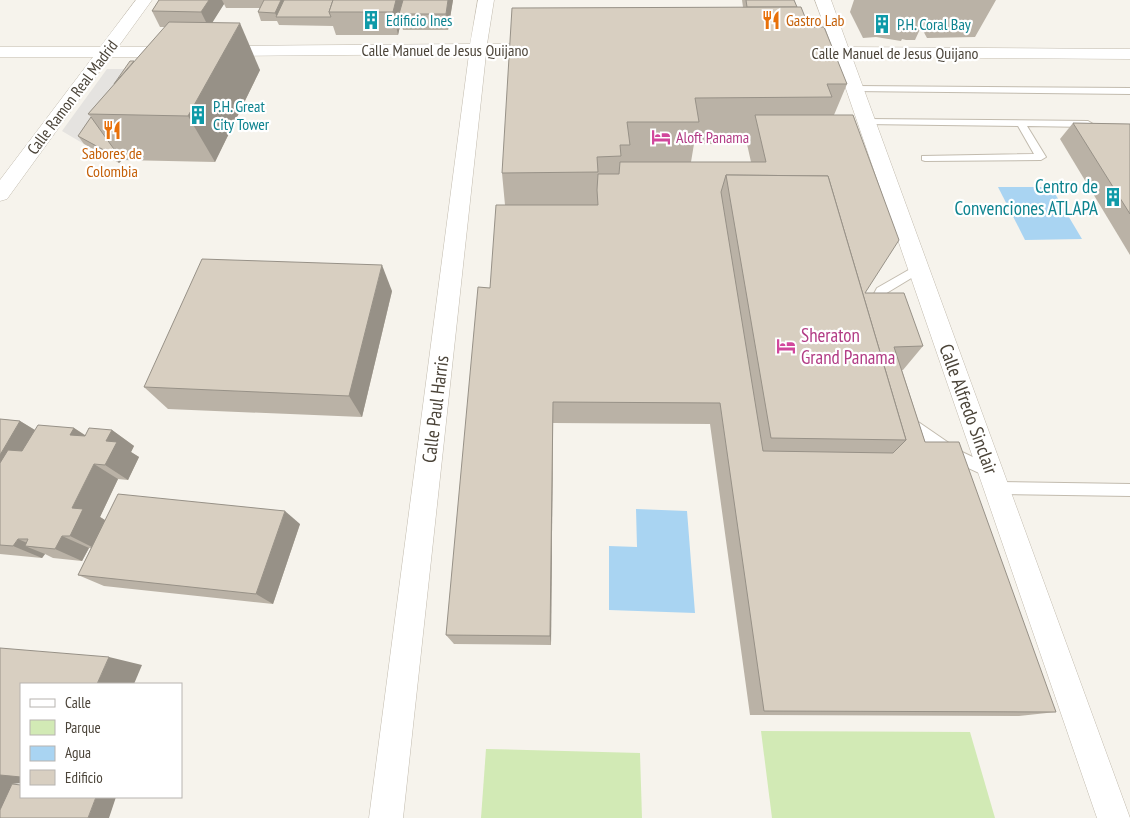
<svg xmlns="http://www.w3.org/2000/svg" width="1130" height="818" viewBox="0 0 1130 818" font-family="'PT Sans Narrow',sans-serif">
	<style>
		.green { fill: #d2eab5 }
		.parking { fill: #e5e3e0 }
		.water { fill: #a9d4f2 }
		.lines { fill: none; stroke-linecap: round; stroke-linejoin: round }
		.lane-casing { stroke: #c2bbae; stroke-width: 2 }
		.street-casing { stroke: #c2bbae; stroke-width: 1 }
		.lane { fill: #fff; fill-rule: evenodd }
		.street { fill: #fff; fill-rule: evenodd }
		.wall { fill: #bab2a6; fill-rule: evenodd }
		.shaded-wall { fill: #979187 }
		.building { fill: #d8cfc1; stroke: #979187; fill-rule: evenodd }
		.labels { text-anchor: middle; stroke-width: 4.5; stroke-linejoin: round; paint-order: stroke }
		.far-culture-label { font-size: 16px; fill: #0d838f; stroke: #fff; text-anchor: start }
		.far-food-label { font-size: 16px; fill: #c56008; stroke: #fff; text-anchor: start }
		.far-street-label { font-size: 16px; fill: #4b4439; stroke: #fff }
		.far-hotel-label { font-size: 16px; fill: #b23c85; stroke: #fff; text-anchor: start }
		.culture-label { font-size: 19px; fill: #0d838f; stroke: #fff; text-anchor: end }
		.hotel-label { font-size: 19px; fill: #b23c85; stroke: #fff; text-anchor: start }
		.street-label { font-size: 19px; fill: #4b4439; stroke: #fff }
	</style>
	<rect width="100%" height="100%" fill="#f6f3ec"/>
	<g class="green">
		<polygon points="761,731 970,732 995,818 772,818"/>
		<polygon points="486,749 640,753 642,818 481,818"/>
	</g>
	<polygon class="parking" points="107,69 135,69 84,144 62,131"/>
	<g class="water">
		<polygon points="998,187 1051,187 1082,239 1025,240"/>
		<polygon points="636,509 687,511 695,613 609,610 609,546 637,547"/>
	</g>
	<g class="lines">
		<g class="lane-casing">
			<g id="lane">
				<polygon points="855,86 1130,88 1130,94 852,91 852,87"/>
				<polygon points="867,119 1088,121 1093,124 1088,127 1027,126 1046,157 1041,160 925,161 922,160 922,156 1034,154 1018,126 864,124 864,120"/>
				<polygon points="919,264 924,268 923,271 885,294 877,310 869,310 867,307 877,288"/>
				<path d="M911,417L962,452L994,467L996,471L994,475L989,477C968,469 914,443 905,423L907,419Z"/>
				<polygon points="997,482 1130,484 1130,496 997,494 992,492 990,488 992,484"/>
			</g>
		</g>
		<g class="street-casing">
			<g id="street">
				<polygon points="136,0 152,0 118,47 175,47 181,48 183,52 181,56 175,57 110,57 7,199 0,201 0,180 93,57 0,57 0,47 100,47"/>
				<polygon points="478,0 494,0 487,44 542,44 548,45 550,49 548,53 542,54 486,54 403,818 369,818 469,54 217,56 211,55 209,51 211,47 217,46 470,44"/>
				<polygon points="815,0 831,0 848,47 1130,49 1130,59 852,57 1130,818 1097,818 835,57 794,56 792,52 794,48 832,47"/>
			</g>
		</g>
		<use href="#lane" class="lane"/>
		<use href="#street" class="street"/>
	</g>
	<g class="wall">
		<polygon points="159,0 453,0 448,30 403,30 401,22 398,35 336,35 333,26 279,25 277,21 261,21 258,12 260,8 226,8 224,4 212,22 260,70 215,162 122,160 119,163 84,144 78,136 91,117 88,114 165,27 160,27 152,11"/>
		<path d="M742,0H794L797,7L809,27L847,84L834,115L865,293L923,346L903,370H902L925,442L1056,712L1019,716L750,715L710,424L553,423L551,645L454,644L446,635L490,288L505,205L502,173L743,7ZM694,144H747L751,162H691Z"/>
		<polygon points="854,0 996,0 975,37 927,38 921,27 915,40 906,40 902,39 901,41 876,37 863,38 850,12"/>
		<polygon points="1073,123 1130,124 1130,255 1060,139"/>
		<polygon points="392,291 362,417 168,409 144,387"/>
		<polygon points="0,419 20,421 35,430 74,428 85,435 112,430 134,446 131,452 139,457 128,480 118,479 100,517 105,520 300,524 273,604 104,586 78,575 91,548 89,548 82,561 53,558 45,554 42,558 0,554"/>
	</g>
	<g class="shaded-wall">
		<polygon points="209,0 222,0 224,4 209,28 201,12"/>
		<polygon points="281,0 287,0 277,17 275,13"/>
		<polygon points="396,0 404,0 399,14 401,22 398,35 393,12"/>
		<polygon points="448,0 453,0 448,30 446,14"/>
		<polygon points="240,23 260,70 215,162 188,116"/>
		<polygon points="116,152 122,160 119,163 113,155"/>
		<polygon points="382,265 392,291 362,417 349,396"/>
		<polygon points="553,402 553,423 551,645 550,636"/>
		<polygon points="20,421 38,432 16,472 0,464 0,455"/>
		<polygon points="74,428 98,444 70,435"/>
		<polygon points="112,430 134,446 131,452 139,457 128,480 105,465 106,441"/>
		<polygon points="94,464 118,479 100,517 108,522 96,549 70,536 72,508"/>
		<polygon points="285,511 300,524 273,604 256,594"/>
		<polygon points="62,536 89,548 82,561 55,549"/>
		<polygon points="18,539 39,548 25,546 45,554 42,558 13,546"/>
		<polygon points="109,657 142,665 134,684 97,684"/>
		<polygon points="21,773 21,783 12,784 0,818 0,774"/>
		<polygon points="96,797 116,797 109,818 88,818"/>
	</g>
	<g class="building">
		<polygon points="159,0 209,0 201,12 152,11"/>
		<polygon points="264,0 281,0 275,13 258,12"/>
		<polygon points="284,0 333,0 329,12 331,17 276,17"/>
		<polygon points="333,0 396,0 393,12 329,12"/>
		<polygon points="403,0 448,0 446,14 399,14"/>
		<polygon points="746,0 794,0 797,7 747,7"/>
		<polygon points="801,7 809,27 824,27 847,84 827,84 832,97 695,98 699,122 627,122 630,145 620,145 621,156 597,157 598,172 502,173 512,8"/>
		<polygon points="169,22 240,23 188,116 88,114"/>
		<polygon points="130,61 134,61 114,84"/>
		<path d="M755,115H853L899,240L865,293H904L923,346L894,347L925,442H959L1056,712L764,711L720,403L553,402L550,636L446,635L478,287L490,288L496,205H598L597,190L598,174H619L620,162H766ZM726,175L828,176L906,440L893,453L763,451L721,192Z"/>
		<polygon points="91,117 116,152 113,155 78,136"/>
		<polygon points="1073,123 1130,124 1130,214"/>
		<polygon points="726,175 828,176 906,440 771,438"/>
		<polygon points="202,259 382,265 349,396 144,387"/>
		<polygon points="0,419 20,421 0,455"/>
		<polygon points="38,425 74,428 70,435 85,436 89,428 112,430 106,441 117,442 105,465 94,464 72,508 83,509 70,536 62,536 55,549 25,546 28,539 18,539 13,546 0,545 0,463 8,450 22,451"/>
		<polygon points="118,494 285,511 256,594 78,575"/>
		<polygon points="0,648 109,657 97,684 21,684 21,777 0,775"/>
		<polygon points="12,784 21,785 21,797 96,797 88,818 0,818 0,810"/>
	</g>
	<defs>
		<g id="building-bare" transform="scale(1.5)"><path d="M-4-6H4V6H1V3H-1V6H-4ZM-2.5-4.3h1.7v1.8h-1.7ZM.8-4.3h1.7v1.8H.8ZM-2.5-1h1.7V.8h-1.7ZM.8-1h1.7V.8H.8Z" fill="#0f9aa8" stroke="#fff" stroke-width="2.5" paint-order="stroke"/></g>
		<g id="restaurant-bare" transform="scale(1.5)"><path d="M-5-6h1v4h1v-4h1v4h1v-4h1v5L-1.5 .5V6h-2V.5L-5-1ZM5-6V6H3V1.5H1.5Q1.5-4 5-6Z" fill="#e8710a" stroke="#fff" stroke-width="2.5" paint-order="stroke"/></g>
		<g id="hotel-bare" transform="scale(1.5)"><path d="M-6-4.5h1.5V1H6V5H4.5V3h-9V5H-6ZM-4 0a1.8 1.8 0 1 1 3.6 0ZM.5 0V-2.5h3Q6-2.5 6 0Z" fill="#d1479c" stroke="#fff" stroke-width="2.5" paint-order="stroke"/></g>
	</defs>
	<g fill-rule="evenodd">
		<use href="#building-bare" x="371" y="20"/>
		<use href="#restaurant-bare" x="771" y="20"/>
		<use href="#building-bare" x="882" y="24"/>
		<use href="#building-bare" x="198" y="115"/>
		<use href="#restaurant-bare" x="112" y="130"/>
		<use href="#hotel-bare" x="661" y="137"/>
		<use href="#building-bare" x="1113" y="197"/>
		<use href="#hotel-bare" x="786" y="346"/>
	</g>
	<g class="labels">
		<g class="far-culture-label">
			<text x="386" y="26">Edificio Ines</text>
			<text x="897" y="30">P.H. Coral Bay</text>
			<text x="213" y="112">P.H. Great<tspan x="213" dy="18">City Tower</tspan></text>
		</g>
		<g class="far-food-label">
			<text x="786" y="26">Gastro Lab</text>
			<text x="112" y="159" text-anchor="middle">Sabores de<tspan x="112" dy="18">Colombia</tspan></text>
		</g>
		<g class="far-street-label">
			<text x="445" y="56">Calle Manuel de Jesus Quijano</text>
			<text x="895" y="59">Calle Manuel de Jesus Quijano</text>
			<text transform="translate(72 97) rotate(-53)" y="6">Calle Ramon Real Madrid</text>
		</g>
		<g class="far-hotel-label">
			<text x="676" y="143">Aloft Panama</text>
		</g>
		<g class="culture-label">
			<text x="1098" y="193">Centro de<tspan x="1098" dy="22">Convenciones ATLAPA</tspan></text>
		</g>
		<g class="hotel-label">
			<text x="801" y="342">Sheraton<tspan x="801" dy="22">Grand Panama</tspan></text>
		</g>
		<g class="street-label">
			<text transform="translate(435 409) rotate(-83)" y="7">Calle Paul Harris</text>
			<text transform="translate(969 409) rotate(70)" y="7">Calle Alfredo Sinclair</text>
		</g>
	</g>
	<rect x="20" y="683" width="162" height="115" fill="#ffffff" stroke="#b7b4b0"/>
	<rect x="30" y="699" width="25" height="8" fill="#ffffff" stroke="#b7b4b0"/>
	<text x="65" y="708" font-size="15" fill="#4b4439">Calle</text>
	<rect x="30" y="720" width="25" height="15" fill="#d2eab5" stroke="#b7b4b0"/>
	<text x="65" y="733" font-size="15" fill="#4b4439">Parque</text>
	<rect x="30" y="746" width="25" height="15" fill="#a9d4f2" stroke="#b7b4b0"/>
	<text x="65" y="758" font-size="15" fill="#4b4439">Agua</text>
	<rect x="30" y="770" width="25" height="15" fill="#d8cfc1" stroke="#b7b4b0"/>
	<text x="65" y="783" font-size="15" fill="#4b4439">Edificio</text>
</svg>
